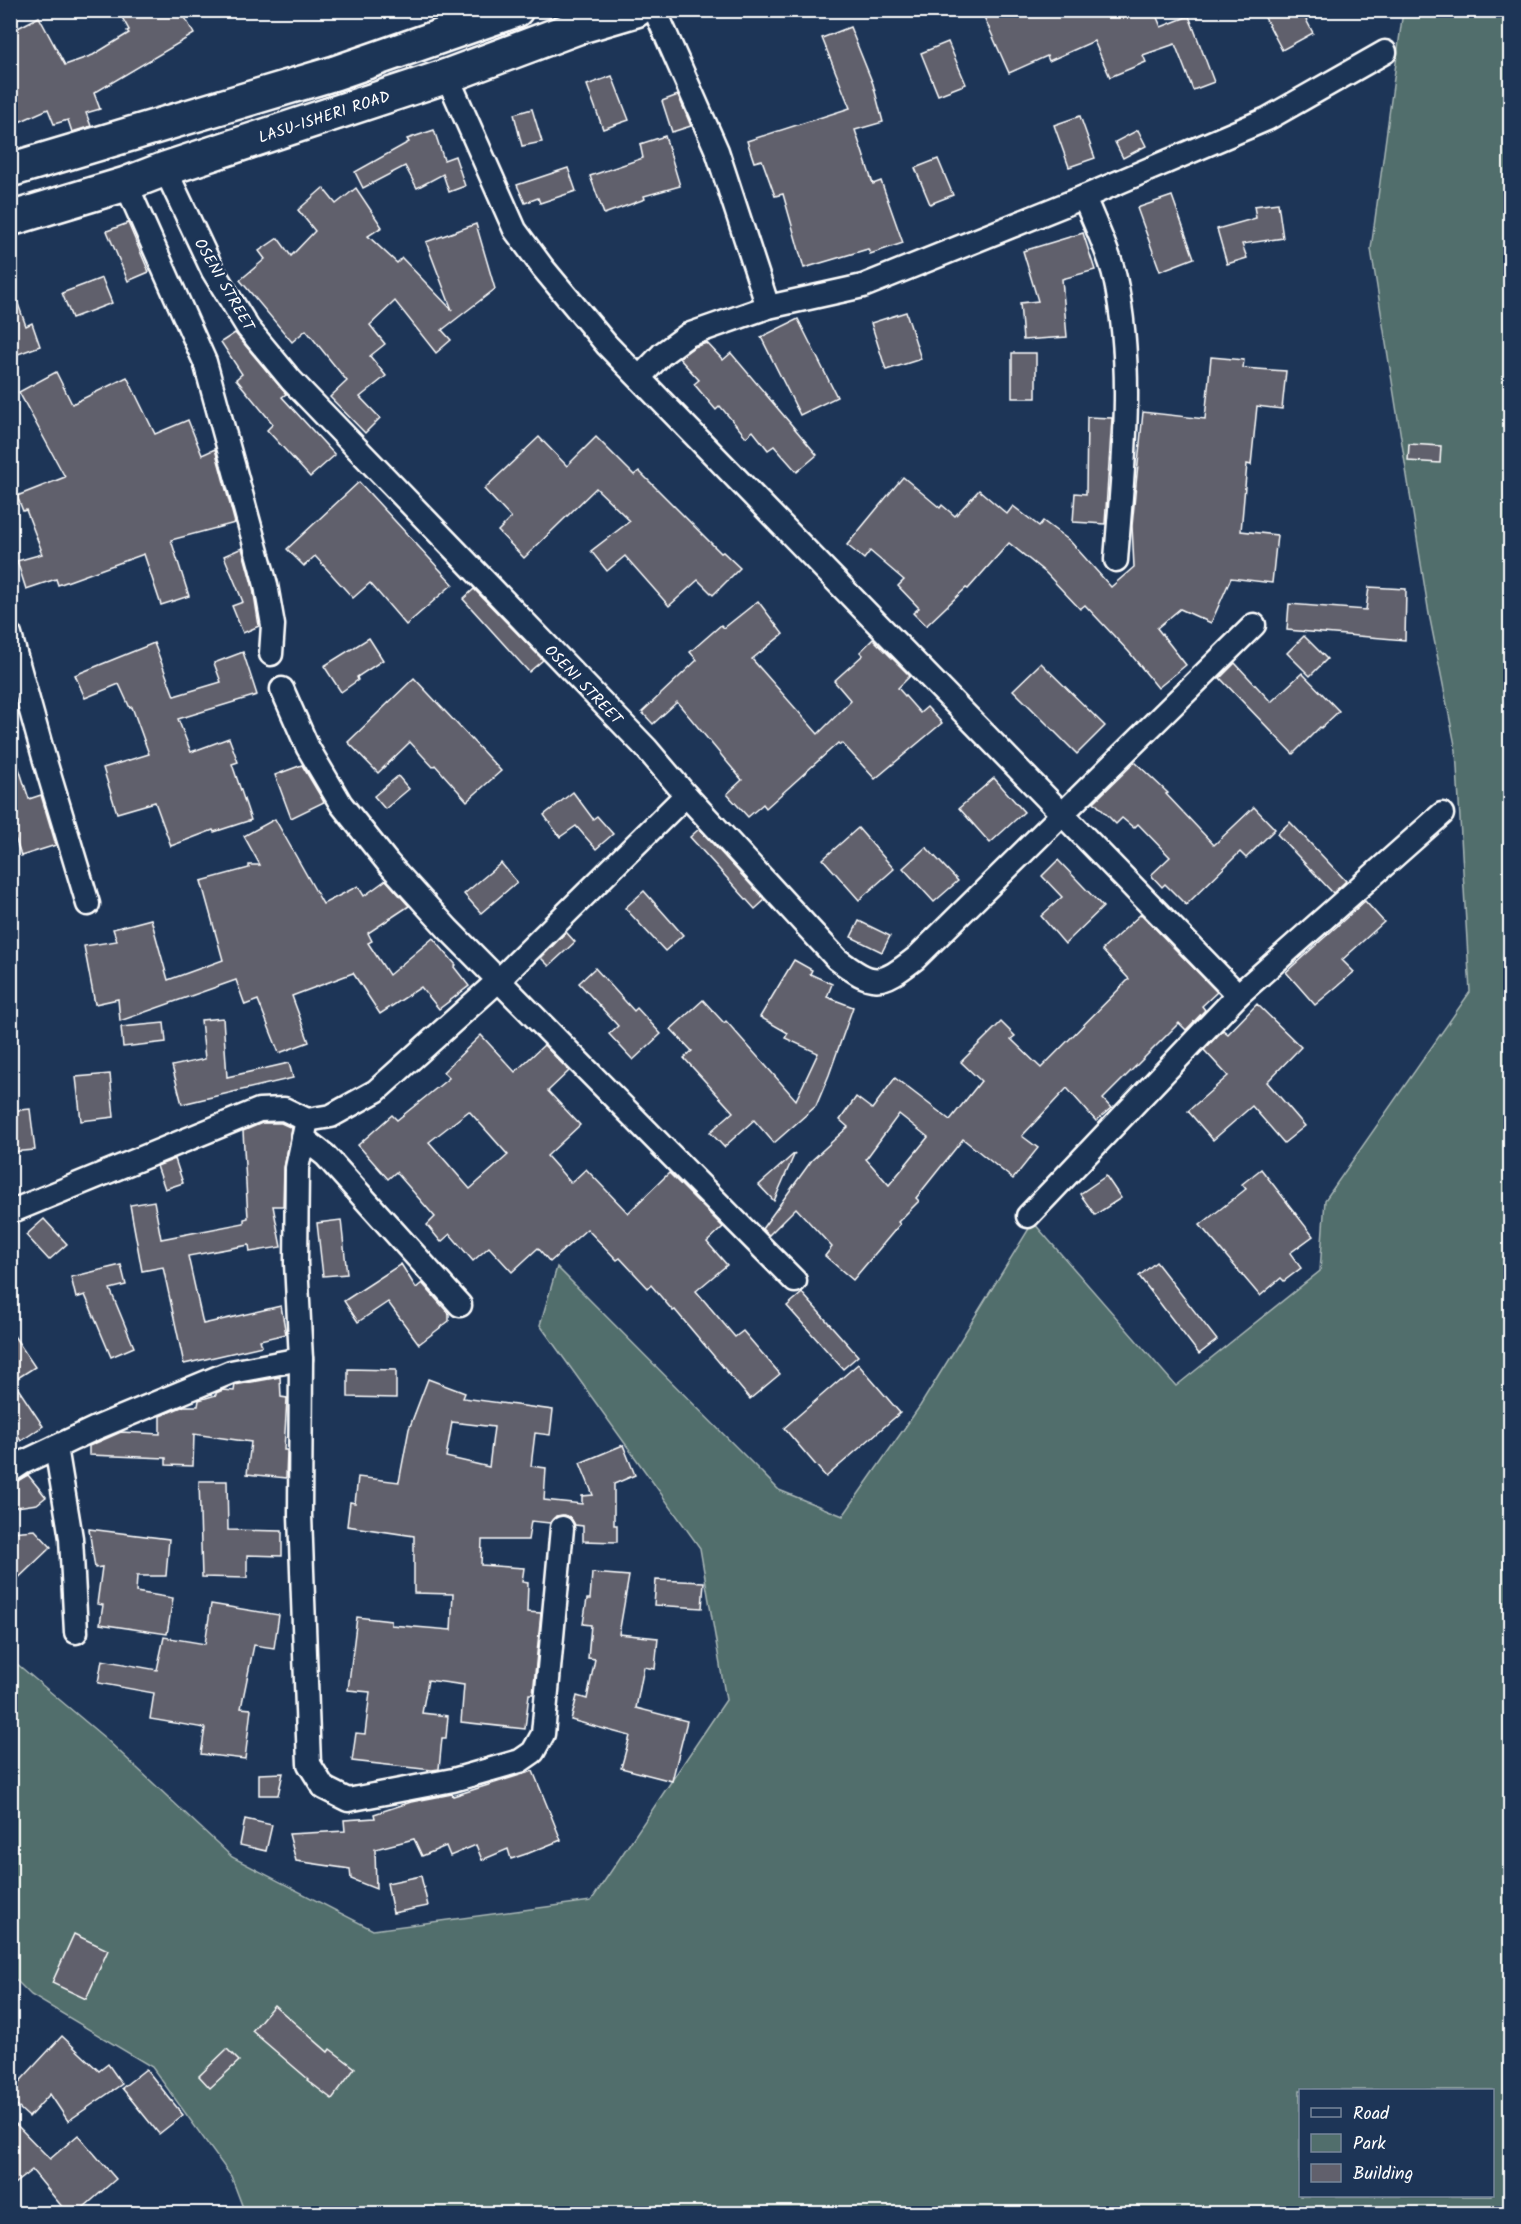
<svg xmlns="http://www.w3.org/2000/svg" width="1521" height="2224" viewBox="0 0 1521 2224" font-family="Kalam,sans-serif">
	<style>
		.green { fill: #516e6c; stroke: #a8b6b6; stroke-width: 1.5; fill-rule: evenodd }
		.building { fill: #61606c; stroke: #fff; stroke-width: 1.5; fill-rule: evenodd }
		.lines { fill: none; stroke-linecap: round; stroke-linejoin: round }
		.minor-casing { stroke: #fff; stroke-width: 27 }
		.primary-casing { stroke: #fff; stroke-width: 38 }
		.minor { stroke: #1d3557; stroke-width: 22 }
		.primary { stroke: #1d3557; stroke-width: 33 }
		.labels { text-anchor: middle; stroke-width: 5; stroke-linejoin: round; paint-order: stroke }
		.street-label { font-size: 16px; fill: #fff; stroke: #1d3557 }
	</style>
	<rect width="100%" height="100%" fill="#1d3557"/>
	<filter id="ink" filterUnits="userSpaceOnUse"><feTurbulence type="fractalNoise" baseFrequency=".0167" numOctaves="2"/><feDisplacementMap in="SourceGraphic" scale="12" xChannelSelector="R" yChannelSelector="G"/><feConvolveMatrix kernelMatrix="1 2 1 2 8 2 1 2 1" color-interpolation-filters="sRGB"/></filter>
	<g filter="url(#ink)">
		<path class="green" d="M1403,11H1510V2213H245L231,2176L152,2067L31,1995L11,1975L10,1658L105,1738L232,1857L373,1930L591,1901L726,1700L700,1548L540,1325L557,1267L779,1490L843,1516L920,1406L1033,1222L1176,1386L1320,1271L1325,1200L1470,992L1456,750L1429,614L1371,249ZM1300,2090H1492V2196H1300Z"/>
		<g class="building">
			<polygon points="118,10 181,10 194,34 94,93 100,109 86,113 91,126 72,132 68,120 54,124 48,109 10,126 10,32 39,17 65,65 93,55 129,33 127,31 129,30"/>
			<polygon points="981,10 1154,10 1161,27 1189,16 1214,82 1193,90 1175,44 1143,55 1146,62 1110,77 1094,41 1049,61 1047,56 1009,73"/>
			<polygon points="1261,10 1301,10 1313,33 1282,50"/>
			<polygon points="850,27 873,84 883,122 855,130 873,184 881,181 903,243 870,254 868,249 804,268 783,194 775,196 762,160 754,162 747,141 850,108 822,38"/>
			<polygon points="948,42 966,84 938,95 921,53"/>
			<polygon points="612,76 629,120 603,129 587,85"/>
			<polygon points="678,95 691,126 672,132 662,101"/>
			<polygon points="532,109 542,142 522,146 514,114"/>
			<polygon points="1080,116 1095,158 1069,167 1054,125"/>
			<polygon points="434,130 444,160 455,156 465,186 449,192 443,174 417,188 405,166 363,188 355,172 409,142 407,139"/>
			<polygon points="1138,130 1146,146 1123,158 1115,142"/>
			<polygon points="665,136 680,186 644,196 645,199 604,214 590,176 643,158 640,144"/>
			<polygon points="938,159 953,195 930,204 915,168"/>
			<polygon points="568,168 576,191 540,203 538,198 525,203 517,185"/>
			<polygon points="323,188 336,204 356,188 382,227 368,236 397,263 402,258 452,310 426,242 476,224 495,289 442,330 451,340 436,353 395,301 370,325 385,344 370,356 386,376 360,397 380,418 365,433 330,397 347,381 306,330 292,342 240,280 265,259 259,251 278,238 291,256 315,231 298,210"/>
			<polygon points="1172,196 1194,258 1160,271 1137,208"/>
			<polygon points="1278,203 1283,238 1242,244 1247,258 1227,264 1217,229 1256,218 1254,206"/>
			<polygon points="128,223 149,272 128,281 107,231"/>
			<polygon points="1083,233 1095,270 1062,279 1067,337 1023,340 1020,303 1038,301 1023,251"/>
			<polygon points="102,278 112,303 72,318 62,293"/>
			<polygon points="10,290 13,290 26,326 32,323 40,346 10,357"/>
			<polygon points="906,312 921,359 886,370 871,323"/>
			<polygon points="798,319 837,397 800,415 761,337"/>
			<polygon points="235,333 286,394 282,397 335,455 310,477 267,430 273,424 236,379 242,374 221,342"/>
			<polygon points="707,343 723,360 731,353 817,455 797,472 774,446 768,450 753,431 746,437 720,406 716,410 694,384 699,380 679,358 694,347"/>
			<rect x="1012" y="353" width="24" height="45"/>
			<polygon points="1211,357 1244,360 1243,368 1286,371 1282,409 1257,406 1251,465 1247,464 1241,531 1277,535 1272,583 1231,578 1211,623 1180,609 1157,628 1186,665 1158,688 1129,652 1085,605 1080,609 1046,573 1009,543 968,589 966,588 926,626 913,613 919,608 898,586 904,580 870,551 864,559 847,545 903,477 940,508 942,505 955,516 979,490 1007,514 1013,506 1039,526 1043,521 1070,541 1111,587 1134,567 1132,526 1143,412 1205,419"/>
			<polygon points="56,372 72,404 127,377 155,434 188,420 202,455 215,449 235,523 171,540 189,596 161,605 144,554 58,585 56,579 26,589 17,561 42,554 40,550 41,549 26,510 23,511 17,496 65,477 19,392"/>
			<polygon points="1087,417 1112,418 1105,524 1073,522 1075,493 1086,494"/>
			<polygon points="539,437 567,466 596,437 634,475 639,471 721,553 723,552 740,568 713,595 698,580 669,606 625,556 607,571 591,551 630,521 596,488 524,558 498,531 511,518 484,489"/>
			<polygon points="1409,444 1441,446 1440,463 1408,461"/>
			<polygon points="359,482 453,584 406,625 370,583 353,598 315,556 304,566 287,549"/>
			<polygon points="242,548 253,588 259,626 243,633 232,606 243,602 224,556"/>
			<polygon points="1369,587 1406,589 1405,640 1287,630 1289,604 1366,610"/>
			<polygon points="474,589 543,660 529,672 463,599"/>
			<polygon points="758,601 783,634 752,659 818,734 851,701 834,681 863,655 860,652 873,639 910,676 898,688 920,713 927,707 942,723 875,779 842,743 840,745 838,743 766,808 763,804 748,817 727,794 742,780 677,702 653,724 642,712 697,660 690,652 721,625 724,628"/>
			<polygon points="1304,636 1327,659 1310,676 1287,653"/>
			<polygon points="369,638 383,660 357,677 358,680 341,692 324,666"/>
			<polygon points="154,643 174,696 221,682 214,663 243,652 257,695 178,719 191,752 229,738 238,762 232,764 251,820 214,832 213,830 171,846 155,802 117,813 103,768 149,754 132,707 130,708 119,684 85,698 75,675"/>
			<polygon points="1041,663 1105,726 1077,754 1013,690"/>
			<polygon points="1235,663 1271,702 1302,673 1339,711 1321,728 1320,727 1293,754 1220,678"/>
			<polygon points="414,678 501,771 467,801 435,765 433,767 410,742 378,773 348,742"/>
			<polygon points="14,753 29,799 41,795 56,845 21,856 10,822 10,754"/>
			<polygon points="1135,762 1168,793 1166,794 1214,845 1254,807 1275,829 1246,858 1240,852 1186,905 1165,884 1162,887 1151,875 1170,857 1138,824 1134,828 1122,818 1116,824 1094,802"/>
			<polygon points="302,765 324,802 291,818 275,775"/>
			<polygon points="398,776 409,789 385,809 374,796"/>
			<polygon points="994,778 1024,812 990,843 959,808"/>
			<polygon points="573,792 593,819 597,816 613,834 596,849 576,826 560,837 544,815"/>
			<polygon points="275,819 323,904 358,886 364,896 386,880 409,906 368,933 372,941 368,943 389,975 433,938 456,965 454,967 469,986 439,1009 421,987 380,1014 353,973 292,996 309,1042 279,1053 258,1000 245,1005 236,980 120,1021 118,999 95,1004 84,946 117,941 113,929 151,919 168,980 223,960 201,881 249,868 249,865 260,865 244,836"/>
			<polygon points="1290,822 1346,881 1333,893 1277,834"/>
			<polygon points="858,828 894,869 859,900 823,859"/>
			<polygon points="699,829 765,900 755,909 690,837"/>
			<polygon points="926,847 958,881 934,902 903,868"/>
			<polygon points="1058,860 1103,907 1065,944 1041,916 1062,897 1042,876"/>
			<polygon points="501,863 517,882 481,913 464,894"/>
			<polygon points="644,891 683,935 665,951 625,908"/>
			<polygon points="1365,901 1384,922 1342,960 1354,972 1315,1005 1286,972"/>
			<path d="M1141,914L1217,992L1202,1006L1205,1010L1186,1030L1179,1023L1103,1099L1111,1108L1096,1121L1067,1088L1022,1136L1038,1148L1013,1179L963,1139L916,1198L919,1201L898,1222L900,1224L853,1280L825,1256L832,1247L796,1208L769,1235L762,1229L812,1160L848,1127L840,1120L856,1097L872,1109L895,1078L950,1120L981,1081L961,1062L1001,1022L1015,1036L1011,1039L1041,1068L1129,979L1102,950ZM899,1114L928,1137L889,1185L866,1159Z"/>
			<polygon points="859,921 890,936 882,952 851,937"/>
			<polygon points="566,932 575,942 549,966 541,958"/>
			<polygon points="794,960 812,970 810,974 832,984 827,997 853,1007 829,1075 816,1106 774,1143 754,1120 724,1147 710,1132 733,1112 684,1058 692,1051 671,1029 703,1000 724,1023 726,1021 796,1100 818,1053 785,1038 788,1033 760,1017"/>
			<polygon points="595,968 634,1011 637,1008 661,1034 633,1060 609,1034 618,1026 579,983"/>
			<polygon points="1257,1004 1301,1047 1267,1082 1305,1126 1284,1143 1252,1106 1213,1140 1188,1111 1228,1076 1204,1050 1223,1030 1228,1034"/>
			<polygon points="223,1018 227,1077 289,1063 293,1078 182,1104 172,1066 205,1059 201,1020"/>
			<polygon points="164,1023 166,1042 123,1047 121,1027"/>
			<path d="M481,1035L515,1072L544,1045L569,1071L548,1091L580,1125L547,1156L571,1183L586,1169L628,1213L669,1173L723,1227L707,1242L727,1265L696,1291L735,1337L743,1331L780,1374L750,1399L675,1310L673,1311L651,1285L648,1288L620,1258L617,1260L587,1229L550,1262L538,1248L512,1272L489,1247L473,1261L450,1234L441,1242L427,1225L435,1217L396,1172L388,1179L358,1145L392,1115L397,1120L449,1078L443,1072ZM469,1111L508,1155L470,1189L429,1142Z"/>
			<polygon points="110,1074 114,1117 81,1121 76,1077"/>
			<polygon points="30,1109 35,1150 10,1152 10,1111"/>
			<polygon points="262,1123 281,1123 292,1128 284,1168 283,1206 273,1206 281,1247 250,1252 249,1245 188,1256 203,1324 281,1306 286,1334 260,1340 262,1346 184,1364 163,1267 142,1271 130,1205 154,1201 161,1239 244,1223 244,1219 248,1218 243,1131"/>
			<polygon points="795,1153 774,1201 759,1185"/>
			<polygon points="175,1159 183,1183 165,1189 157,1166"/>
			<polygon points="1261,1169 1313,1236 1290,1253 1301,1268 1284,1281 1281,1278 1260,1296 1200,1225 1246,1189 1242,1184"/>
			<polygon points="1106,1176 1121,1198 1095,1215 1080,1194"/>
			<polygon points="44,1219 67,1244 49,1260 26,1235"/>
			<polygon points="341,1220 347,1274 323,1276 317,1223"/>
			<polygon points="1156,1262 1217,1340 1199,1354 1139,1276"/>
			<polygon points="401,1264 416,1288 422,1283 449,1314 449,1321 419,1344 388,1302 358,1322 344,1301"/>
			<polygon points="121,1265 126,1285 110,1289 134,1347 111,1357 85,1295 76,1298 71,1277"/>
			<polygon points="802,1293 858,1356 843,1369 787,1306"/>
			<polygon points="10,1330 35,1367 13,1381 43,1426 21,1441 10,1425"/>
			<polygon points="858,1364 900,1413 826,1477 784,1428"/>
			<polygon points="348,1369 396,1370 396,1398 348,1397"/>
			<polygon points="280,1377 281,1397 287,1398 284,1450 287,1450 286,1478 247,1474 251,1442 194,1434 193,1466 166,1465 166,1458 89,1455 89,1446 121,1432 160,1434 160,1416 184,1406 198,1406 199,1400 216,1395 216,1393 223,1390 234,1391 235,1385"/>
			<path d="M428,1379L465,1393L463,1398L553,1410L550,1435L535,1433L531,1466L546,1468L544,1500L582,1504V1496L593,1495L580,1463L623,1445L635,1475L614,1484V1525H617V1542L583,1541V1526L575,1525L570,1517L563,1515L556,1516L550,1523L531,1521L528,1540H482L481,1565L524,1568L522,1582L528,1583L527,1612L541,1613L533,1694H529L525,1729L461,1722L464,1685L428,1680L422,1713L448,1716L446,1738H442L439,1769L432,1770L352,1761L356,1733L365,1734L370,1692L348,1690L357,1617L391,1621V1625L451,1630L453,1594L414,1593V1536L347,1526L350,1502L355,1503L358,1477L399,1482L409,1429ZM452,1422L494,1427L489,1467L446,1457Z"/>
			<polygon points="28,1475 46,1497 37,1504 10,1508 10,1484"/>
			<polygon points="199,1481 227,1481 228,1530 282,1531 282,1556 247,1555 247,1578 202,1577"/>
			<polygon points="89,1529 169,1539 166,1576 137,1576 136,1592 173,1598 167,1634 100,1624 103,1605 97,1604 102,1567 95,1568"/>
			<polygon points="35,1530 51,1547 10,1586 10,1532"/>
			<polygon points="592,1573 629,1576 619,1634 658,1638 655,1669 644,1667 636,1708 687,1721 672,1781 621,1768 630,1736 571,1720 577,1696 587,1699 595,1659 588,1658 591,1625 583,1624 587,1599 590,1599"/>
			<polygon points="656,1580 704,1582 702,1608 654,1605"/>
			<polygon points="211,1604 279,1615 274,1648 254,1645 241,1708 251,1709 245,1759 201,1754 205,1728 150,1719 154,1693 98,1683 102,1660 157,1670 164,1637 205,1644"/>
			<polygon points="533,1771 561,1840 529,1853 511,1859 508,1849 482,1860 476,1845 450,1856 446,1846 422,1856 414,1839 375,1849 376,1889 351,1879 350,1869 296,1861 289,1834 345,1831 344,1820 375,1818 374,1814 411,1802 452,1794 453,1796"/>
			<polygon points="283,1773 278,1795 259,1795 259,1774"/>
			<polygon points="245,1819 272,1825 266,1851 240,1845"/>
			<polygon points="421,1876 428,1906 393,1913 387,1883"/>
			<polygon points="74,1934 108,1950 86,1999 52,1983"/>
			<polygon points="274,2005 328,2052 330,2049 355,2068 332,2099 307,2080 308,2079 252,2031"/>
			<polygon points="62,2036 99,2071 108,2064 122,2084 68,2121 50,2094 29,2117 10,2100 10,2092"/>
			<polygon points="227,2049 239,2061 210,2088 199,2076"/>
			<polygon points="146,2069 183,2115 159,2134 122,2088"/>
			<polygon points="10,2118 50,2159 78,2135 116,2179 76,2214 68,2214 32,2170 10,2187"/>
		</g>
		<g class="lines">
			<g class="minor-casing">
				<g id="minor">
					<polyline points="655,10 717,151 768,307"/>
					<polyline points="447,76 515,230 543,268 607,345 1238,995 1442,814"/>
					<path d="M165,169L213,271L248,328L291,380L646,748L686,795L837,959C874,987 880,986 916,958L1254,625"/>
					<polyline points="126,184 205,362 266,585 273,625 271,654"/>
					<path d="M1084,197C1093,220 1110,254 1115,278C1135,369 1123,467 1116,560"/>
					<polyline points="640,377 662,354 688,335 768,307 863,286 1084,197 1267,119 1385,52"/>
					<polyline points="10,635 45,761 88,904"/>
					<polyline points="282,689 308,748 341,804 388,863 448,929 795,1281"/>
					<polyline points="307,1120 297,1168 296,1263 301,1359 300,1515 309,1764 324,1788 348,1800 453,1780 520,1761 533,1752 543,1734 562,1528"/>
					<polyline points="303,1138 325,1155 460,1305"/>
					<polyline points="10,1212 259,1110 284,1109 307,1120 331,1116 376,1091 499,980 686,795"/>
					<polyline points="1028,1216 1238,995"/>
					<polyline points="56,1447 71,1538 76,1632"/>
					<polyline points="10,1471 22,1463 96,1428 231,1372 301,1359"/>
				</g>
			</g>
			<g class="primary-casing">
				<g id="primary">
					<polyline points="10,170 335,73 516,10"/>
					<polyline points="10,219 126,184 165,169 447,76 578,27 636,10"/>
				</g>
			</g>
			<use href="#minor" class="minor"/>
			<use href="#primary" class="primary"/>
		</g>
	</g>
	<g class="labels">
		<g class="street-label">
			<text transform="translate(324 116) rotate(-18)" y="6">LASU-ISHERI ROAD</text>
			<text transform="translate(225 284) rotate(60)" y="6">OSENI STREET</text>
			<text transform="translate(584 684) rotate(46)" y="6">OSENI STREET</text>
		</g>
	</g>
	<rect width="1521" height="2224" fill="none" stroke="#1d3557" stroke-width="36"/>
	<rect x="18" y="18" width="1485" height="2188" fill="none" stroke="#fff" stroke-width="2" filter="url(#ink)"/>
	<rect x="1299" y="2089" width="195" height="108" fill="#1d3557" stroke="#77869a" stroke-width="1.5"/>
	<rect x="1311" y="2108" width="30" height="9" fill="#1d3557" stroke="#77869a" stroke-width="1.5"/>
	<text x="1353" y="2119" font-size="18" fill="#ffffff">Road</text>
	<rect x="1311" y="2134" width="30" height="18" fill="#516e6c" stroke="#77869a" stroke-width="1.5"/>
	<text x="1353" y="2149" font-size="18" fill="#ffffff">Park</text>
	<rect x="1311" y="2164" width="30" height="18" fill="#61606c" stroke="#77869a" stroke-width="1.5"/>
	<text x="1353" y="2179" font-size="18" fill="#ffffff">Building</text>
</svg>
